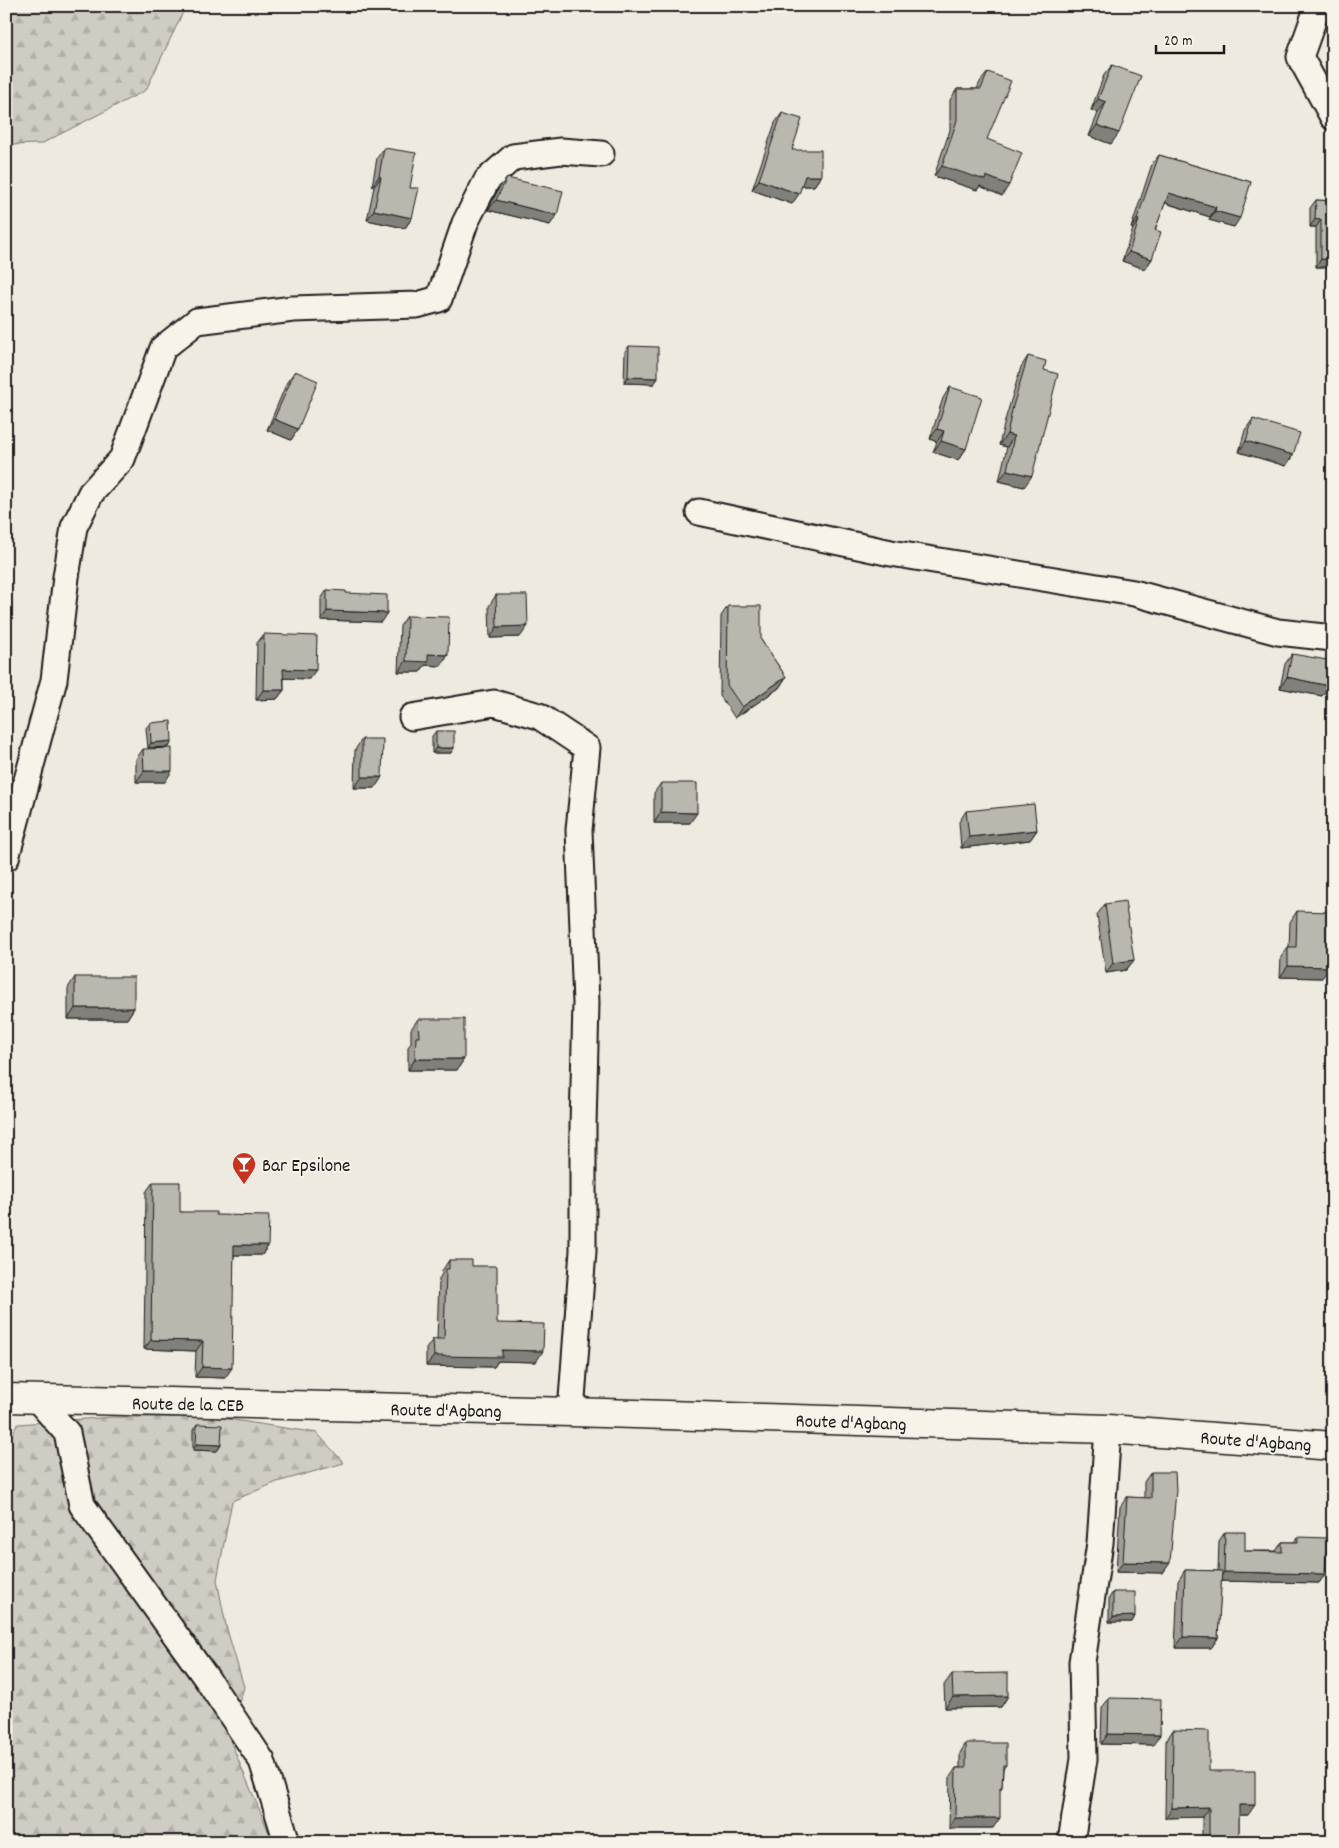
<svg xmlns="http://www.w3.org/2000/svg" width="1339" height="1848" viewBox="0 0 1339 1848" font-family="Dekko,sans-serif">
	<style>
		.forest { fill: url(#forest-firs); stroke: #767470 }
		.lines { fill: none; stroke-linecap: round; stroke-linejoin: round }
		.street-casing { stroke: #1c1c1c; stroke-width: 29 }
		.secondary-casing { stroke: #1c1c1c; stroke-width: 31 }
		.street { stroke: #f7f3e8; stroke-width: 25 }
		.secondary { stroke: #f7f3e8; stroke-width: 28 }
		.wall { fill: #a09d96; stroke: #1c1c1c }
		.shaded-wall { fill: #82807a; stroke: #1c1c1c }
		.building { fill: #bab7af; stroke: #1c1c1c }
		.labels { text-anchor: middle; stroke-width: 4; stroke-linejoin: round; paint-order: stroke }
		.poi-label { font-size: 19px; fill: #1c1c1c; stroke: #f7f3e8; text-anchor: start }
		.street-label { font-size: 19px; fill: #1c1c1c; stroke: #f7f3e8 }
	</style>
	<defs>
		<pattern id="forest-firs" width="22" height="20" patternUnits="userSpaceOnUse" patternTransform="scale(1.25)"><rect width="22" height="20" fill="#cfccc3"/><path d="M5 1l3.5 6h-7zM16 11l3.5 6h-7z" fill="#b1afa7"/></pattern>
	</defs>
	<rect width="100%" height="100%" fill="#eeeae0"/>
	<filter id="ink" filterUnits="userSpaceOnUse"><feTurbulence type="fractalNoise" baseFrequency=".02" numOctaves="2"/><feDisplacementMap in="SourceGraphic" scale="10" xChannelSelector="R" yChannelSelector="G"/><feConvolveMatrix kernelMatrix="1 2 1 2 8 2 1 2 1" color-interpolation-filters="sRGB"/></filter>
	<g filter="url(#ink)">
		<g class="forest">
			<polygon points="6,6 186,6 146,90 41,144 6,145"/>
			<polygon points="112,1417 215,1417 317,1433 344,1463 277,1482 232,1501 217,1580 226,1626 244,1687 229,1738 273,1842 6,1842 6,1443 18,1424"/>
		</g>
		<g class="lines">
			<g class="street-casing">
				<g id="street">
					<polyline points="1318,6 1300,57 1333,117"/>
					<polyline points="699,512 891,553 1134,593 1278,632 1333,638"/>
					<polyline points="412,717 494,703 539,716 587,748 579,830 586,1003 583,1126 583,1251 571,1412"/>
					<polyline points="6,858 54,680 66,577 74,527 91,493 122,459 163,348 197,321 293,309 417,305 439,299 465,223 487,180 513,157 561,151 601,154"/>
					<polyline points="38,1400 67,1433 82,1505 207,1679 262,1761 287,1842"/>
					<polyline points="1071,1842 1084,1759 1082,1662 1100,1543 1108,1429"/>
				</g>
			</g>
			<g class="secondary-casing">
				<polyline id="secondary" points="6,1398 571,1412 1108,1429 1333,1446"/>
			</g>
			<use href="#street" class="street"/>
			<use href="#secondary" class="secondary"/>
		</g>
		<g class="wall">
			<polygon points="1112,65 1111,144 1089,136 1098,113 1091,110 1104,75"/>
			<polygon points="988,72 987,139 1002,196 980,186 977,190 934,176 950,130 950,100 957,89 977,89 980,82"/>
			<polygon points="782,113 792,150 821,176 814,186 802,186 792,204 752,190 775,123"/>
			<polygon points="384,148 410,188 412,218 405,228 367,220 374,187 372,186 377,158"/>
			<polygon points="1159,155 1251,182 1234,227 1209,220 1210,217 1165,203 1155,230 1152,259 1145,269 1122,261 1133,229 1131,228 1152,164"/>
			<polygon points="507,178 550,225 488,210 499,188"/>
			<polygon points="1316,200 1333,201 1333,267 1316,267 1316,227 1310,227 1310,208"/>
			<polygon points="629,346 658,378 654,384 624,383 625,351"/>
			<polygon points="1028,356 1044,370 1024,487 999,481 1007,447 999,445 1006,417 1021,367"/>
			<polygon points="295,371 298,429 291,440 267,430 287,382"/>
			<polygon points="950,387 966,449 958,460 933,452 937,442 930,439 943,398"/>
			<polygon points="1253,419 1293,455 1286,466 1239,452 1245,430"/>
			<polygon points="327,590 346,593 381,622 321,620 321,599"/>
			<polygon points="496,595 520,637 490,638 489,606"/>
			<polygon points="728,606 761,640 786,677 779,688 735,718 720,696 721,616"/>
			<polygon points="407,616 448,655 441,666 425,665 420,672 398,672 400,626"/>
			<polygon points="264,634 309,679 284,678 284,690 277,699 256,700 257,643"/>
			<polygon points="1292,654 1329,686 1322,696 1280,688 1285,664"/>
			<polygon points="150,723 172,741 169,747 148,748 146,728"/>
			<polygon points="436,731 451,753 432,753 432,736"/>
			<polygon points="362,739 375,788 354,788 355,750"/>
			<polygon points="143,749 165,782 136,782 136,759"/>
			<polygon points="661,783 690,823 654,823 654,793"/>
			<polygon points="966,811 1037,830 1030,840 961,848 959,822"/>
			<polygon points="1105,904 1134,960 1126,970 1106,973 1097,915"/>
			<polygon points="1297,911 1322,978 1280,977 1281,957 1288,947 1289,947 1290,922"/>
			<polygon points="75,977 134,1008 127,1019 68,1019 68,988"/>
			<polygon points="418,1019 464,1059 457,1070 408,1070 408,1047 411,1043 411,1029"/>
			<polygon points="153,1182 180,1212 216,1215 268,1245 262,1255 234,1255 225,1378 195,1377 196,1351 144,1349 146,1192"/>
			<polygon points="449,1260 472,1266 497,1323 536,1362 498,1361 494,1367 426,1366 426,1349 433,1339 437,1339 439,1279 442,1274 442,1271"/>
			<polygon points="197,1424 221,1445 217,1451 193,1450 193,1430"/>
			<polygon points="1151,1472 1163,1573 1116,1572 1120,1507 1127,1497 1144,1498 1144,1482"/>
			<polygon points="1225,1532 1245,1551 1276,1551 1282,1542 1294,1542 1298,1537 1325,1574 1319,1583 1221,1581 1218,1638 1211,1648 1175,1648 1178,1581 1185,1570 1218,1571 1219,1541"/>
			<polygon points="1113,1592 1135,1616 1132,1622 1109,1622 1109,1598"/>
			<polygon points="952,1674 1008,1696 1001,1707 945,1708 944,1685"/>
			<polygon points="1109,1698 1153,1745 1101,1744 1102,1708"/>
			<polygon points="1173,1730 1248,1815 1239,1815 1239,1838 1237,1842 1202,1842 1202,1817 1165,1818 1166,1741"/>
			<polygon points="966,1743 1006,1765 1003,1769 1002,1787 1000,1790 993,1828 949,1828 950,1777 956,1768 960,1768 960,1753"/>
		</g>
		<g class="shaded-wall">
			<polygon points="1098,99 1106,102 1098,113 1091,110"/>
			<polygon points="1097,125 1119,133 1111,144 1089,136"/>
			<polygon points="942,166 986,176 1009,185 1002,196 980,186 977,190 934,176"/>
			<polygon points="379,176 381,177 374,187 372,186"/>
			<polygon points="805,176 821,176 814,186 798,186"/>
			<polygon points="759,180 799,194 792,204 752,190"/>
			<polygon points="1169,193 1216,207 1210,217 1163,202"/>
			<polygon points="496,200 557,215 550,225 488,210"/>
			<polygon points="374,210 412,218 405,228 367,220"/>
			<polygon points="1215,211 1240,218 1234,227 1209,220"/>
			<polygon points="1137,219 1139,220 1133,229 1131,228"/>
			<polygon points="1315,219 1321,220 1316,227 1310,227"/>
			<polygon points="1129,252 1152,259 1145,269 1122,261"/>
			<polygon points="1321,259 1333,260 1333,267 1316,267"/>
			<polygon points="628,377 658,378 654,384 624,383"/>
			<polygon points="274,419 298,429 291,440 267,430"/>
			<polygon points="937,429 944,431 937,442 930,439"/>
			<polygon points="1007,434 1014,436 1007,447 999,445"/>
			<polygon points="941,441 966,449 958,460 933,452"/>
			<polygon points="1246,441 1293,455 1286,466 1239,452"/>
			<polygon points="1007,470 1032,476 1024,487 999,481"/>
			<polygon points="327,611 387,613 381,622 321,620"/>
			<polygon points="528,626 520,637 490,638 497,627"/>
			<polygon points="428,654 448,655 441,666 425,665 420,672 398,672 406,661"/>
			<polygon points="283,669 316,670 309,679 277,678"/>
			<polygon points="786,677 779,688 735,718 742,707"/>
			<polygon points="1287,677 1329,686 1322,696 1280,688"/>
			<polygon points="263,690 284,690 277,699 256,700"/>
			<polygon points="172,741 169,747 148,748 151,743"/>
			<polygon points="436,748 454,748 451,753 432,753"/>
			<polygon points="144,771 172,771 165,782 136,782"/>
			<polygon points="362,777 382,777 375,788 354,788"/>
			<polygon points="661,812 697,813 690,823 654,823"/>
			<polygon points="1037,830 1030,840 961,848 969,837"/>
			<polygon points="1134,960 1126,970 1106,973 1113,963"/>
			<polygon points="1288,966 1330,967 1322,978 1280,977"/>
			<polygon points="75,1008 134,1008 127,1019 68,1019"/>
			<polygon points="415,1059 464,1059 457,1070 408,1070"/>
			<polygon points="234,1245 268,1245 262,1255 227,1255"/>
			<polygon points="151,1340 203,1341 196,1351 144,1349"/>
			<polygon points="502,1350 543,1351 536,1362 498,1361 494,1367 426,1366 434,1356"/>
			<polygon points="202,1367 232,1368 225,1378 195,1377"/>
			<polygon points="196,1444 221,1445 217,1451 193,1450"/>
			<polygon points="1123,1562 1170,1563 1163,1573 1116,1572"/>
			<polygon points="1224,1572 1325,1574 1319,1583 1218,1581"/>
			<polygon points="1135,1616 1132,1622 1109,1622 1113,1617"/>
			<polygon points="1183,1637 1218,1638 1211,1648 1175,1648"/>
			<polygon points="1008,1696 1001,1707 945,1708 953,1697"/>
			<polygon points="1108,1734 1160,1735 1153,1745 1101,1744"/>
			<polygon points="1239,1805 1255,1805 1248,1815 1232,1815"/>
			<polygon points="1209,1807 1202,1817 1165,1818 1172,1808"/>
			<polygon points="955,1818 1000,1818 993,1828 949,1828"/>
			<polygon points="1209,1838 1239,1838 1237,1842 1206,1842"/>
		</g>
		<g class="building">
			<polygon points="1112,65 1141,76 1119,133 1097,125 1106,102 1098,99"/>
			<polygon points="988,72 1011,81 987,139 1022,153 1009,185 986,176 985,180 942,166 957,120 957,89 981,89"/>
			<polygon points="782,113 802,119 792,150 821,150 821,176 805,176 799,194 759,180"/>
			<polygon points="384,148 416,153 410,188 419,188 412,218 374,210 381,177 379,176"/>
			<polygon points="1159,155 1251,182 1240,218 1215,211 1216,207 1169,193 1155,230 1161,232 1152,259 1129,252 1139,220 1137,219"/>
			<polygon points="507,178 563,191 557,215 496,200"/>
			<polygon points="1316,200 1333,201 1333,260 1321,259 1321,220 1315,219"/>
			<polygon points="629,346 658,347 658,378 628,377"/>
			<polygon points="1028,356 1046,361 1044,370 1058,374 1032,476 1007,470 1014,436 1007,434 1013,406"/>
			<polygon points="295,371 318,381 298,429 274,419"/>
			<polygon points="950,387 982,397 966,449 941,441 944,431 937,429"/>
			<polygon points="1253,419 1300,433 1293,455 1246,441"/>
			<polygon points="327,590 346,591 346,593 387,595 387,613 327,611"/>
			<polygon points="496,595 527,595 528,626 497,627"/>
			<polygon points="728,606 761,606 761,640 786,677 742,707 727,685"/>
			<polygon points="407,616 449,617 448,655 428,654 428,662 406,661"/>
			<polygon points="264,634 317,636 316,670 283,669 284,690 263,690"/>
			<polygon points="1292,654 1333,661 1333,666 1329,686 1287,677"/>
			<polygon points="171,721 172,741 151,743 150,723"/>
			<rect x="436" y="731" width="18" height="17"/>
			<polygon points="362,739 383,739 382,777 362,777"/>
			<polygon points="172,748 172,771 144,771 143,749"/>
			<polygon points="661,783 697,783 697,813 661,812"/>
			<polygon points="1034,804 1037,830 969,837 966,811"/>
			<polygon points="1125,901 1134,960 1113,963 1105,904"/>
			<polygon points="1297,911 1330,912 1330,967 1288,966 1288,947 1296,947"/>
			<rect x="75" y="977" width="59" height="31"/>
			<polygon points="418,1019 464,1019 464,1059 415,1059 416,1037 419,1037"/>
			<polygon points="153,1182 180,1182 180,1212 216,1212 216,1215 269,1216 268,1245 234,1245 232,1368 202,1367 203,1341 151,1340"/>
			<polygon points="449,1260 472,1260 472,1266 497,1266 497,1323 544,1324 543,1351 502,1350 502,1357 434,1356 433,1339 444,1339 446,1269 449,1269"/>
			<polygon points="197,1424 222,1425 221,1445 196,1444"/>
			<polygon points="1151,1472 1175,1472 1176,1490 1170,1563 1123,1562 1127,1497 1151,1498"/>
			<polygon points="1225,1532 1245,1532 1245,1551 1282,1552 1282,1542 1298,1542 1298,1537 1327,1538 1325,1574 1224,1572"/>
			<polygon points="1185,1570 1222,1571 1218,1638 1183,1637"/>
			<polygon points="1113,1592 1135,1592 1135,1616 1113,1617"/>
			<polygon points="1008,1673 1008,1696 953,1697 952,1674"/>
			<polygon points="1109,1698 1161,1699 1160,1735 1108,1734"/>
			<polygon points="1173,1730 1209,1731 1209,1771 1255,1771 1255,1805 1239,1805 1239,1838 1209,1838 1209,1807 1172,1808"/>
			<polygon points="966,1743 1006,1743 1006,1765 1003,1765 1002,1787 1000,1787 1000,1818 955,1818 956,1768 966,1768"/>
			<polygon points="1108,1837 1155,1838 1154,1842 1108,1842"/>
		</g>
	</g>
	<defs>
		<g id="bar-pin" transform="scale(1.25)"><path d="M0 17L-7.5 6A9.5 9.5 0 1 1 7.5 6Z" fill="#c8321e" stroke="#f7f3e8"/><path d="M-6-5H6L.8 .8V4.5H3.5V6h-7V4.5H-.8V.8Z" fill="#fff"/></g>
	</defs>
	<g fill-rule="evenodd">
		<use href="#bar-pin" x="244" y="1164"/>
	</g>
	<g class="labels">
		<g class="poi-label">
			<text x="262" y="1171">Bar Epsilone</text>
		</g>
		<g class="street-label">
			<text transform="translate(188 1403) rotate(1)" y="7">Route de la CEB</text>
			<text transform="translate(446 1409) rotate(1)" y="7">Route d'Agbang</text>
			<text transform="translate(851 1421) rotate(2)" y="7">Route d'Agbang</text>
			<text transform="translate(1256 1440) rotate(4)" y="7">Route d'Agbang</text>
		</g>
	</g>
	<rect width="1339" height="1848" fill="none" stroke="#f7f3e8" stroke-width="25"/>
	<rect x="12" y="12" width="1314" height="1823" fill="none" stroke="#1c1c1c" stroke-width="2" filter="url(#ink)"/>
	<path d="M1156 45v8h68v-8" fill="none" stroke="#1c1c1c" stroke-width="2.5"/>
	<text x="1164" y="45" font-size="15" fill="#1c1c1c" stroke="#f7f3e8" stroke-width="4" paint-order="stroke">20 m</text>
</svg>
